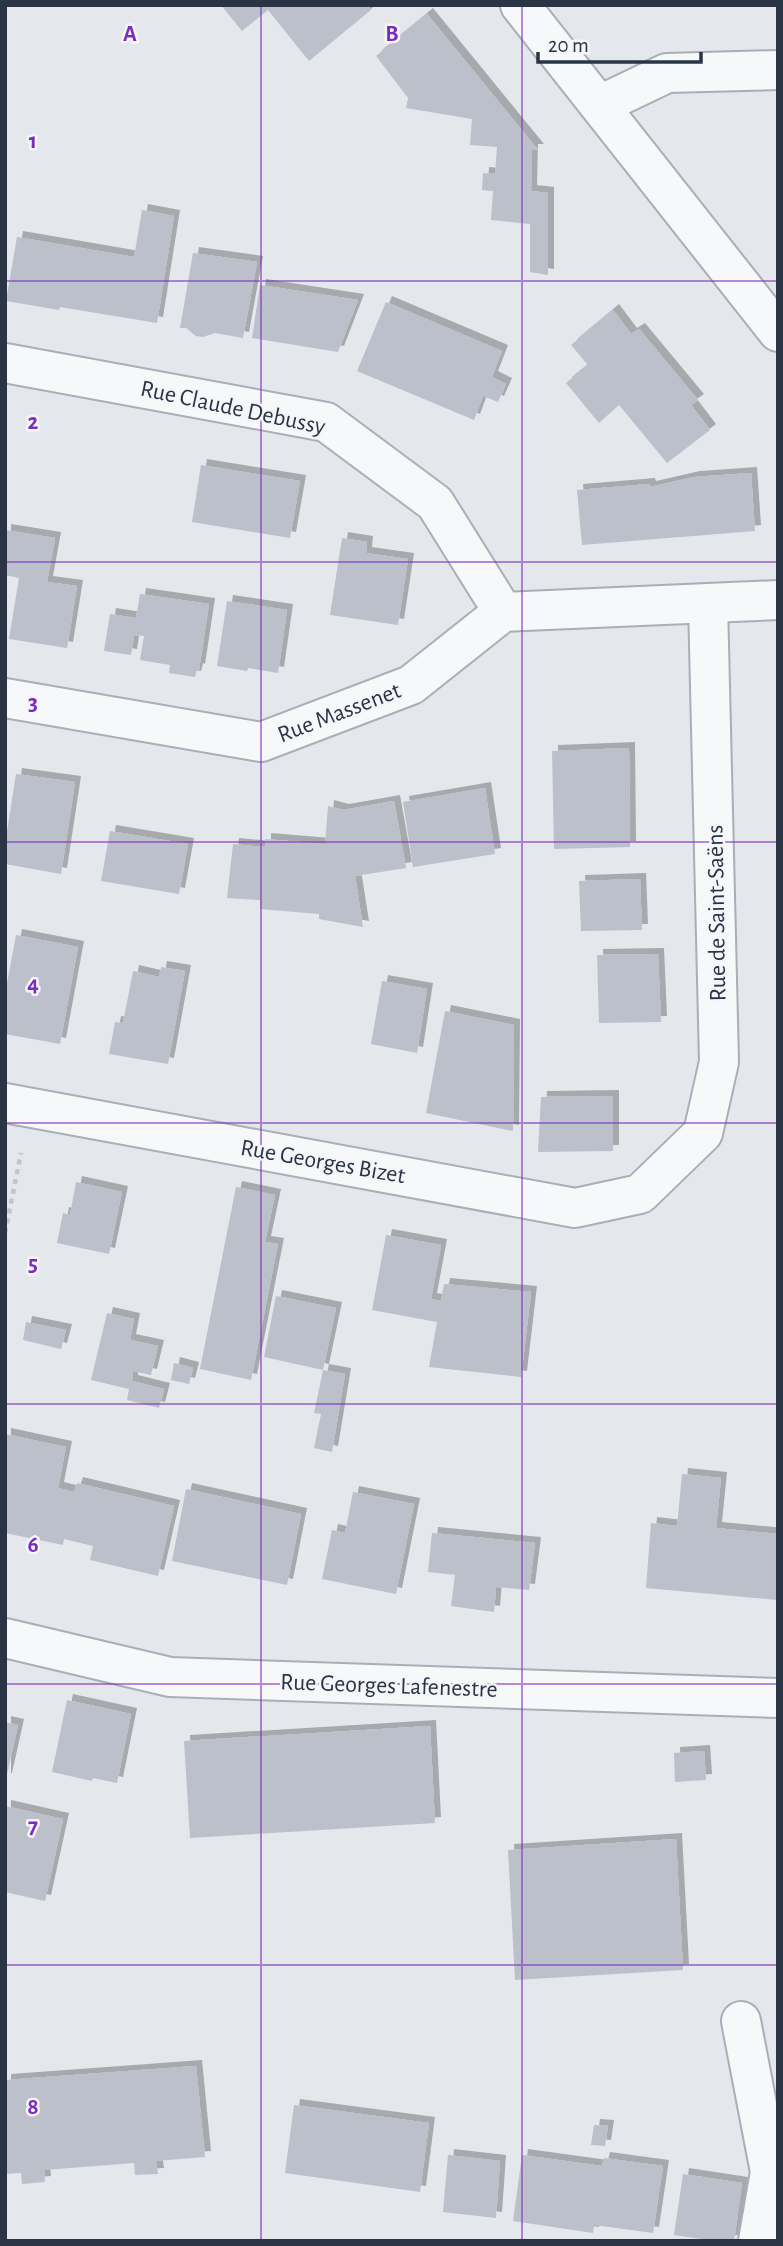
<svg xmlns="http://www.w3.org/2000/svg" width="783" height="2246" viewBox="0 0 783 2246" font-family="'Alegreya Sans',sans-serif">
	<style>
		.building { fill: #bbc0ca; filter: url(#shadow) }
		.lines { fill: none; stroke-linecap: round; stroke-linejoin: round }
		.minor-casing { stroke: #a9aeb7; stroke-width: 42 }
		.path { stroke: #c2c5cb; stroke-width: 4.5; stroke-dasharray: 5 5; stroke-linecap: butt }
		.minor { stroke: #f7f8fa; stroke-width: 38 }
		.grid { fill: none; stroke: #7b2cbf; stroke-width: 2; stroke-opacity: 0.55 }
		.labels { text-anchor: middle; stroke-width: 5; stroke-linejoin: round; paint-order: stroke }
		.street-label { font-size: 24px; fill: #2b3445; stroke: #f4f6f9 }
		.grid-label { font-size: 23px; text-anchor: middle; font-weight: bold; fill: #7b2cbf; stroke: #f4f6f9; stroke-width: 5; stroke-linejoin: round; paint-order: stroke }
	</style>
	<defs>
		<filter id="shadow"><feDropShadow dx="6" dy="-6" stdDeviation="0" flood-color="#0004"/></filter>
	</defs>
	<rect width="100%" height="100%" fill="#e4e7ec"/>
	<g class="building">
		<polygon points="221,5 367,5 371,10 309,61 268,10 242,31"/>
		<polygon points="427,14 538,150 532,150 531,191 548,193 548,275 530,272 530,224 491,220 493,191 482,190 483,173 495,174 497,147 470,145 472,119 406,108 408,98 376,56"/>
		<polygon points="142,210 174,216 157,323 60,307 59,310 6,301 17,237 134,257"/>
		<polygon points="193,253 257,262 243,338 215,333 203,337 196,336 186,328 180,328"/>
		<polygon points="260,285 358,300 338,352 252,338"/>
		<polygon points="386,302 502,351 492,377 506,384 498,402 483,396 474,420 357,371"/>
		<polygon points="613,310 631,334 639,329 698,400 691,405 710,430 667,463 619,405 599,423 566,383 588,365 571,345"/>
		<polygon points="201,465 300,481 290,538 192,522"/>
		<polygon points="751,473 755,531 582,545 577,490 649,484 650,487 694,477"/>
		<polygon points="5,530 55,538 47,582 77,586 67,648 9,639 19,578 5,575"/>
		<polygon points="342,538 367,542 366,553 408,559 398,625 330,615"/>
		<polygon points="140,594 209,604 199,670 197,669 195,677 169,673 170,665 140,660 144,636 134,635 131,655 104,651 110,614 136,618"/>
		<polygon points="227,601 287,610 278,673 248,668 247,671 217,666"/>
		<polygon points="629,748 630,847 554,849 552,751"/>
		<polygon points="16,774 75,782 61,874 5,864 5,844"/>
		<polygon points="485,788 495,854 413,867 403,802"/>
		<polygon points="394,801 406,868 355,876 363,927 319,919 319,914 260,909 260,900 227,898 233,844 265,847 265,839 325,844 328,806 343,810"/>
		<polygon points="110,831 188,844 179,894 101,881"/>
		<polygon points="640,879 642,930 581,931 579,881"/>
		<polygon points="16,935 78,947 60,1044 5,1034 5,994"/>
		<polygon points="658,954 661,1022 599,1023 597,955"/>
		<polygon points="161,967 185,971 168,1064 109,1054 115,1022 123,1023 133,971 159,977"/>
		<polygon points="382,981 427,989 417,1053 371,1044"/>
		<polygon points="445,1011 514,1025 513,1131 426,1113"/>
		<polygon points="613,1096 613,1151 538,1152 541,1097"/>
		<polygon points="76,1182 122,1192 109,1254 57,1243 63,1213 70,1215"/>
		<polygon points="236,1187 275,1195 265,1242 278,1244 251,1380 200,1369"/>
		<polygon points="386,1235 441,1245 431,1299 441,1301 444,1284 531,1292 521,1377 429,1367 437,1322 372,1310"/>
		<polygon points="276,1296 336,1308 323,1370 264,1357"/>
		<polygon points="107,1313 134,1319 130,1340 158,1346 151,1375 133,1371 132,1381 164,1389 159,1408 127,1400 129,1389 91,1380"/>
		<polygon points="26,1322 66,1330 61,1349 23,1340"/>
		<polygon points="174,1363 193,1368 189,1384 171,1380"/>
		<polygon points="323,1370 345,1374 332,1452 314,1448 321,1414 314,1413"/>
		<polygon points="5,1434 66,1447 58,1488 74,1492 77,1483 174,1506 158,1576 90,1560 93,1546 64,1539 63,1545 5,1533"/>
		<polygon points="682,1474 721,1478 716,1528 778,1534 778,1600 646,1588 651,1523 677,1526"/>
		<polygon points="186,1489 301,1514 287,1585 172,1561"/>
		<polygon points="353,1492 414,1504 396,1594 322,1579 332,1530 345,1533"/>
		<polygon points="432,1533 535,1543 529,1590 496,1587 494,1612 451,1606 455,1575 428,1572"/>
		<polygon points="67,1700 131,1714 117,1783 93,1778 92,1781 52,1772"/>
		<polygon points="5,1722 18,1725 6,1779 5,1779"/>
		<polygon points="430,1726 435,1823 190,1838 184,1741"/>
		<polygon points="704,1751 706,1780 675,1782 674,1753"/>
		<polygon points="5,1806 63,1819 45,1901 5,1892"/>
		<polygon points="676,1839 683,1970 515,1980 508,1850"/>
		<polygon points="196,2066 205,2157 156,2161 158,2174 135,2175 134,2163 44,2170 45,2182 22,2184 21,2173 5,2174 5,2080"/>
		<polygon points="294,2105 429,2123 420,2192 285,2173"/>
		<polygon points="594,2125 608,2126 605,2146 591,2145"/>
		<polygon points="448,2155 500,2161 496,2218 443,2212"/>
		<polygon points="522,2155 602,2166 604,2158 663,2166 653,2233 594,2225 593,2233 513,2221"/>
		<polygon points="683,2174 742,2183 734,2241 715,2241 674,2235"/>
	</g>
	<g class="lines">
		<g class="minor-casing">
			<g id="minor">
				<polyline points="520,5 778,332"/>
				<polyline points="600,105 667,73 778,70"/>
				<polyline points="5,363 326,422 435,503 503,612"/>
				<polyline points="5,698 261,742 411,685 503,612 778,600"/>
				<polyline points="5,1103 575,1208 640,1194 703,1133 719,1062 708,603"/>
				<polyline points="5,1638 170,1677 778,1698"/>
				<polyline points="741,2021 770,2172 758,2241"/>
			</g>
		</g>
		<polyline class="path" points="5,1233 21,1153"/>
		<use href="#minor" class="minor"/>
	</g>
	<path class="grid" d="M261,5V2241M522,5V2241M5,281H778M5,562H778M5,842H778M5,1123H778M5,1404H778M5,1684H778M5,1965H778"/>
	<g class="labels">
		<g class="street-label">
			<text transform="translate(233 407) rotate(12)" y="8">Rue Claude Debussy</text>
			<text transform="translate(339 712) rotate(-21)" y="8">Rue Massenet</text>
			<text transform="translate(716 913) rotate(-91)" y="8">Rue de Saint-Saëns</text>
			<text transform="translate(323 1161) rotate(10)" y="8">Rue Georges Bizet</text>
			<text transform="translate(389 1685) rotate(2)" y="8">Rue Georges Lafenestre</text>
		</g>
	</g>
	<g class="grid-label">
		<text x="130" y="41">A</text>
		<text x="392" y="41">B</text>
		<text x="33" y="148">1</text>
		<text x="33" y="429">2</text>
		<text x="33" y="710">3</text>
		<text x="33" y="991">4</text>
		<text x="33" y="1271">5</text>
		<text x="33" y="1552">6</text>
		<text x="33" y="1833">7</text>
		<text x="33" y="2114">8</text>
	</g>
	<rect width="783" height="2246" fill="none" stroke="#2b3445" stroke-width="14"/>
	<path d="M538 52v10h163v-10" fill="none" stroke="#2b3445" stroke-width="3.5"/>
	<text x="548" y="52" font-size="21" fill="#2b3445" stroke="#f4f6f9" stroke-width="5" paint-order="stroke">20 m</text>
</svg>
